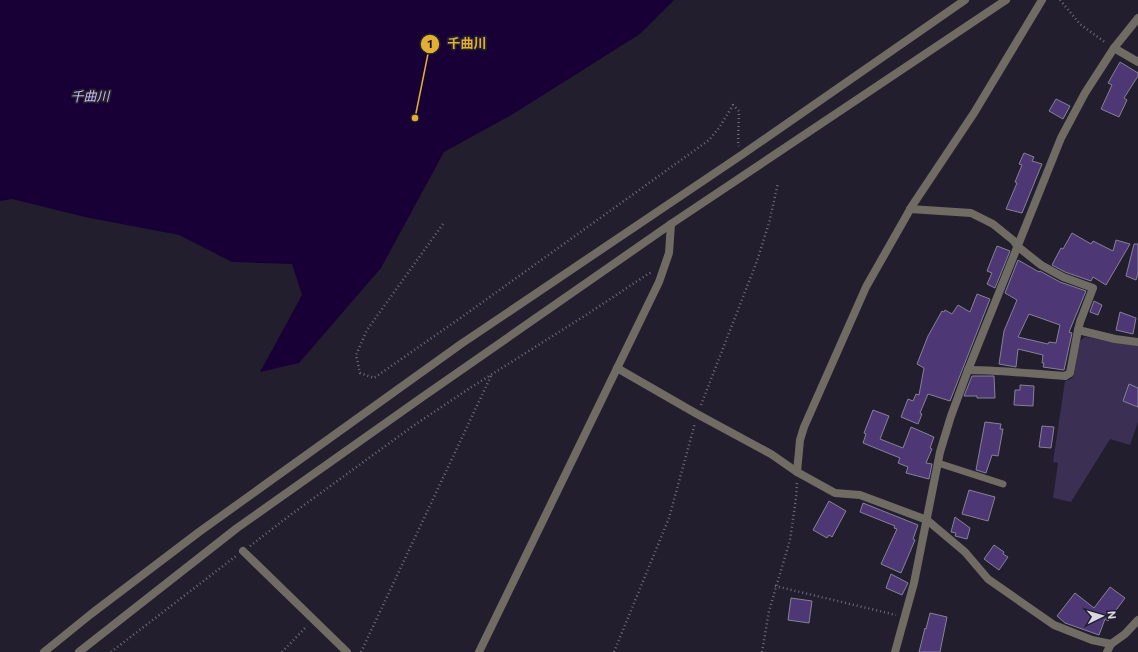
<svg xmlns="http://www.w3.org/2000/svg" width="1138" height="652" viewBox="0 0 1138 652" font-family="Commissioner,'Noto Sans JP',sans-serif">
	<style>
		.green { fill: #3b2f54 }
		.water { fill: #180036 }
		.building { fill: #4d3875; stroke: #868195; fill-rule: evenodd }
		.lines { fill: none; stroke-linecap: round; stroke-linejoin: round }
		.path { stroke: #706c7a; stroke-width: 2.5; stroke-dasharray: 1 3; stroke-linecap: butt }
		.lane { stroke: #706c64; stroke-width: 7 }
		.street { stroke: #706c64; stroke-width: 8 }
		.labels { text-anchor: middle; stroke-width: 3.5; stroke-linejoin: round; paint-order: stroke }
		.water-label { font-size: 13px; font-style: italic; fill: #cabaf2; stroke: #231e2e }
		.leader { fill: none; stroke: #e2af34; stroke-width: 1.5 }
		.callout-dot { fill: #e2af34; stroke: #231e2e; stroke-width: 1.5 }
		.mark-label { font-size: 12px; text-anchor: middle; font-weight: bold; fill: #111 }
		.callout-label { font-size: 13px; text-anchor: middle; font-weight: bold; fill: #e2af34; stroke: #231e2e; stroke-width: 3.5; stroke-linejoin: round; paint-order: stroke }
	</style>
	<rect width="100%" height="100%" fill="#231e2e"/>
	<polygon class="green" points="1085,337 1112,342 1138,345 1138,422 1130,445 1110,439 1071,502 1053,498 1058,463 1053,462 1065,381 1071,379 1074,375 1080,341"/>
	<polygon class="water" points="0,0 674,0 640,34 513,114 444,152 381,268 299,363 260,372 302,295 292,264 232,262 179,235 85,217 12,199 0,201"/>
	<g class="building">
		<polygon points="1120,62 1138,73 1138,76 1124,98 1127,100 1119,117 1101,109 1112,85 1108,83"/>
		<polygon points="1056,99 1070,106 1063,119 1049,111"/>
		<polygon points="1024,153 1034,157 1032,161 1042,164 1022,213 1006,209 1017,183 1015,182 1022,165 1019,164"/>
		<polygon points="1072,233 1091,244 1093,241 1113,251 1116,240 1130,244 1106,285 1093,277 1091,281 1065,272 1052,265 1061,248 1063,249"/>
		<polygon points="1134,244 1138,244 1138,273 1136,280 1126,276"/>
		<polygon points="997,246 1010,251 995,288 987,284 992,273 987,271"/>
		<path d="M1018,260L1039,272L1040,271L1060,282L1086,291L1069,332L1072,333L1064,370L1043,367L1044,363H1042L1043,355L1018,349L1016,367L999,364L1004,331L1017,300L1005,293ZM1029,314L1060,325L1056,343L1049,342L1048,344L1018,337Z"/>
		<polygon points="977,294 990,299 950,401 928,394 920,413 922,414 918,424 901,417 908,399 913,401 916,394 919,395 924,368 917,364 928,336 942,311 944,312 945,310 952,314 958,305 970,312"/>
		<polygon points="1094,301 1102,305 1098,315 1090,312"/>
		<polygon points="1120,312 1136,318 1133,334 1116,330"/>
		<polygon points="972,376 994,376 995,398 977,398 977,396 964,396"/>
		<polygon points="1129,384 1138,388 1138,407 1123,401"/>
		<polygon points="1020,385 1034,386 1033,406 1014,405 1015,390 1020,390"/>
		<polygon points="873,410 889,416 880,439 903,448 911,427 934,437 930,448 932,449 926,463 932,464 929,479 906,473 908,467 898,463 900,458 863,443 866,434 864,433"/>
		<polygon points="985,422 1001,424 1000,429 1003,429 998,456 992,455 986,473 976,470"/>
		<polygon points="1042,426 1054,427 1051,448 1039,447"/>
		<polygon points="969,490 995,497 988,521 962,514"/>
		<polygon points="829,501 846,511 832,537 829,535 827,538 813,530"/>
		<polygon points="863,503 918,525 913,539 915,540 901,573 881,564 897,529 894,528 895,526 860,512"/>
		<polygon points="955,517 970,528 967,539 955,536 956,533 951,532"/>
		<polygon points="994,545 1004,552 1003,554 1008,557 999,570 984,559"/>
		<polygon points="891,574 908,583 902,595 886,588"/>
		<polygon points="1110,587 1125,598 1108,621 1105,619 1099,635 1065,623 1057,616 1075,593 1094,608"/>
		<polygon points="791,598 812,601 809,623 788,620"/>
		<polygon points="930,613 947,617 940,652 919,652 925,628 926,629"/>
	</g>
	<g class="lines">
		<g class="path">
			<polyline points="1060,0 1080,24 1106,43"/>
			<polyline points="443,224 367,330 356,355 360,373 374,378 459,319 709,140 719,128 733,105 739,111 738,145 739,146"/>
			<polyline points="701,405 757,261 769,223 778,183"/>
			<polyline points="250,546 289,516 413,426 470,388 586,315 648,274 652,272"/>
			<polyline points="775,586 896,615"/>
			<polyline points="111,652 236,556"/>
			<polyline points="282,652 307,626"/>
			<polyline points="361,652 491,376"/>
			<polyline points="614,652 669,518 695,423"/>
			<polyline points="762,652 769,611 790,540 796,498 797,483"/>
		</g>
		<polyline class="lane" points="938,463 1003,484"/>
		<g class="street">
			<polyline points="1114,48 1138,62"/>
			<polyline points="910,209 971,213 993,224 1014,241 1017,246 1041,265 1063,277 1093,288 1080,322 1078,330"/>
			<polyline points="617,368 697,414 771,454 797,472 835,493 860,495 927,520 965,552 988,579 1054,625 1092,640 1111,644"/>
			<path d="M968,370C1000,370 1033,374 1065,376L1070,373L1078,330L1115,339L1138,342"/>
			<polyline points="797,472 800,440 804,427 866,287 912,206 974,113 1042,0"/>
			<polyline points="243,551 347,652"/>
			<polyline points="44,652 91,614 199,532 461,344 743,154 965,0"/>
			<polyline points="79,652 237,528 421,398 671,224 1006,0"/>
			<polyline points="479,652 659,282 669,253 671,224"/>
			<polyline points="895,652 914,583 940,452 951,416 968,370 1061,138 1085,93 1114,48 1138,18"/>
			<polyline points="1107,652 1111,644 1125,634 1138,620"/>
		</g>
	</g>
	<g class="labels">
		<g class="water-label">
			<text transform="translate(90 96) rotate(-1)" y="5">千曲川</text>
		</g>
	</g>
	<path class="leader" d="M415 118L430 44"/>
	<g class="callout-dot">
		<circle cx="415" cy="118" r="4"/>
		<circle cx="430" cy="44" r="10"/>
	</g>
	<g class="mark-label">
		<text x="430" y="48">1</text>
	</g>
	<g class="callout-label">
		<text x="467" y="48">千曲川</text>
	</g>
	<g transform="translate(1102 616) rotate(85)" stroke="#231e2e" stroke-width="3" paint-order="stroke">
	<path d="M0-3L7 15L0 10L-7 15Z" fill="#dad7e2"/>
	<text y="-6" font-size="11" font-weight="bold" text-anchor="middle" fill="#dad7e2">N</text>
	</g>
</svg>
